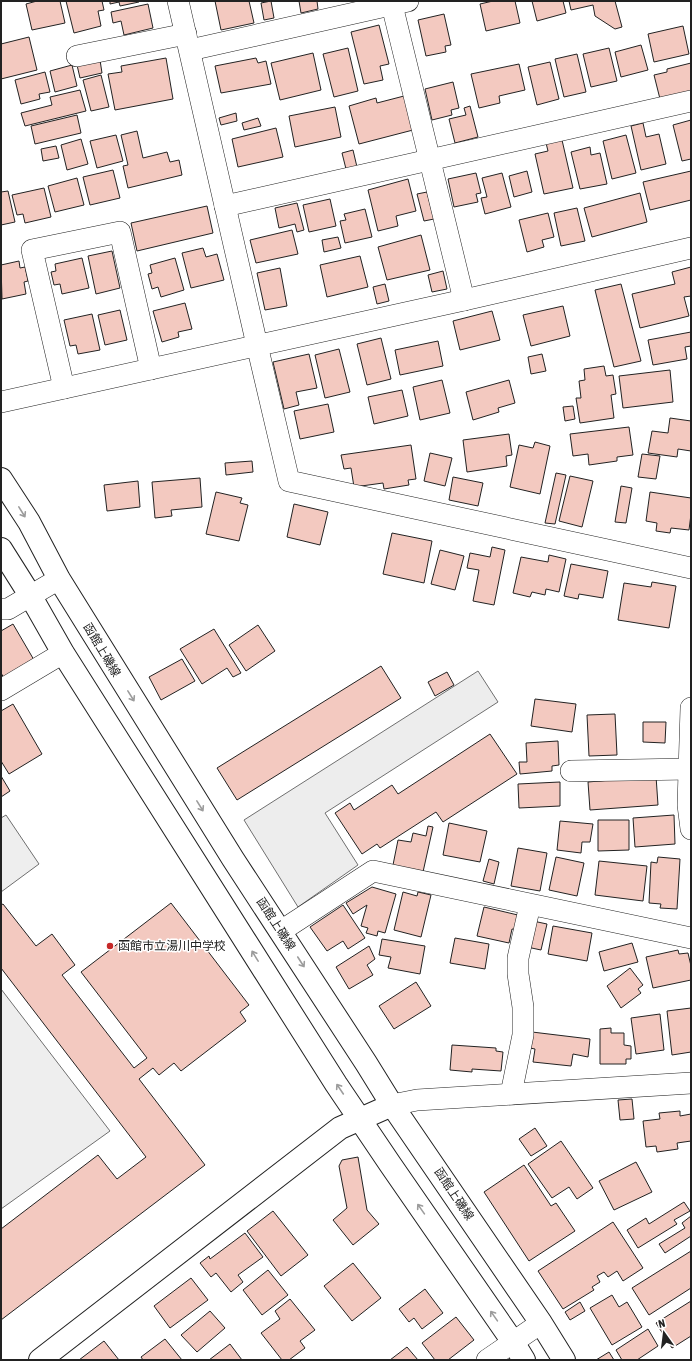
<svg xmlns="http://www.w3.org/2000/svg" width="692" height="1361" viewBox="0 0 692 1361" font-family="'Asap Condensed','Noto Sans JP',sans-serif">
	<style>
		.green { fill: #eee; stroke: #6f6f6f }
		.parking { fill: #ededed; stroke: #6f6f6f }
		.building { fill: #f3c9c0; stroke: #222 }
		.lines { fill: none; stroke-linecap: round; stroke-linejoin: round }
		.street-casing { stroke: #222; stroke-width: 22 }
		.secondary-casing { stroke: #222; stroke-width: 24 }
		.primary-casing { stroke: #222; stroke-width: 24 }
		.street { stroke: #fff; stroke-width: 21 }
		.secondary { stroke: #fff; stroke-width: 22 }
		.primary { stroke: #fff; stroke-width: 22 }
		.oneway { stroke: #9c9c9c }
		.poi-dot { fill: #c62828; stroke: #fff; stroke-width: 1.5 }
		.labels { text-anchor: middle; stroke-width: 3; stroke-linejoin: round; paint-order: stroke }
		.street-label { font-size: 12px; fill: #222; stroke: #fff }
		.poi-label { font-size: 12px; fill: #222; stroke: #fff; text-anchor: start }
	</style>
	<rect width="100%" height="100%" fill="#fff"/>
	<g class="green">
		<polygon points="6,815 39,864 1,892 1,818"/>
		<polygon points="1,989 110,1131 1,1209"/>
	</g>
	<polygon class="parking" points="478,671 498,702 325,813 358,865 298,907 244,820"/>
	<g class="building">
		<polygon points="37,1 60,1 65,23 32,30 26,4"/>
		<polygon points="66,1 102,1 104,10 98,11 101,26 74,33"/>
		<polygon points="110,1 139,1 139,2 120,6 119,2 110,4"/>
		<polygon points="215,1 249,1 254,23 221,30"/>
		<polygon points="271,1 274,18 264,20 261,3"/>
		<polygon points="299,1 317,1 318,9 301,13"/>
		<polygon points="493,1 515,1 520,23 486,31 480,4"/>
		<polygon points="532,1 563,1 566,13 537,21"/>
		<polygon points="569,1 615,1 622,27 615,29 595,16 593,5 571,10"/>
		<polygon points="148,4 153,28 124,35 121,21 113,23 111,12"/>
		<polygon points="444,14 451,45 445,46 446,52 426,56 418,20"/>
		<polygon points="379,25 389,64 380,66 383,80 364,84 351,32"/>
		<polygon points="683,26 689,54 654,62 648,34"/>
		<polygon points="29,37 37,70 1,79 1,44"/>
		<polygon points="641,45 648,70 621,77 615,52"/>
		<polygon points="348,48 358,91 334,97 323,54"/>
		<polygon points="609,48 617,81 591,87 583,54"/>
		<polygon points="313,53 321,90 280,100 271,63"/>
		<polygon points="577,54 586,92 564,97 555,59"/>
		<polygon points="166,58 173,99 115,110 108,74 122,72 121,66"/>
		<polygon points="256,58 258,63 266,61 271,84 221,93 215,66"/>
		<polygon points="100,60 102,73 80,78 77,65"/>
		<polygon points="550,62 559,99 537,105 528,67"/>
		<polygon points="691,63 691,91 660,99 654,75 667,72 667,69"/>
		<polygon points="519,64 525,90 499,96 500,103 479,108 471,74"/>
		<polygon points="72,65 77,86 55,92 50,71"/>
		<polygon points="45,72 50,92 39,94 40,99 21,104 15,80"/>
		<polygon points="101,75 109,107 91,111 83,80"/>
		<polygon points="453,82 459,108 451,110 452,115 432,120 425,89"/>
		<polygon points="80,90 86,111 25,126 21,113 52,105 50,97"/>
		<polygon points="404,96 413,130 359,144 349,106 376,98 377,103"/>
		<polygon points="470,106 478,137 455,143 449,119 466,115 464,108"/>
		<polygon points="335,107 341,137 295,147 289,116"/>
		<polygon points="236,113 237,121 221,125 219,118"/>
		<polygon points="77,115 81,133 35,144 31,126"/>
		<polygon points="258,118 261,126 244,130 242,123"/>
		<polygon points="691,120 691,159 682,161 673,125"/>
		<polygon points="643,123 646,137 659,134 666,164 641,170 631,126"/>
		<polygon points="276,128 283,157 238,167 232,139"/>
		<polygon points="137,131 143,158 167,152 170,162 179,160 182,175 128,188 123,166 128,165 121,135"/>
		<polygon points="116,135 123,161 97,168 90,141"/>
		<polygon points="626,135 636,173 612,179 603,141"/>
		<polygon points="81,139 88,164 67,170 61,145"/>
		<polygon points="562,140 573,188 544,194 535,154 548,151 546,143"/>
		<polygon points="56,146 59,158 43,161 41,149"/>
		<polygon points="590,147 591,155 600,153 607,184 580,189 571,152"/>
		<polygon points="353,150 357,167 346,169 342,153"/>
		<polygon points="113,170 120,198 90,205 83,177"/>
		<polygon points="527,171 532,192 514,197 509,176"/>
		<polygon points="691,171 691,200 650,210 643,182"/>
		<polygon points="476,173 481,193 476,194 478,202 454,207 448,179"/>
		<polygon points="502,173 511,207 485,214 481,198 487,197 482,178"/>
		<polygon points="77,178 84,205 55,212 48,186"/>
		<polygon points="408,179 416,211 396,216 398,226 378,231 368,190"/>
		<polygon points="44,188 51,217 25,223 23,214 17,215 12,195"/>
		<polygon points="8,191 15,222 1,225 1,192"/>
		<polygon points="427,192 434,219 424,221 417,194"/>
		<polygon points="640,193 647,222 592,237 584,208"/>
		<polygon points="330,199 336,226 309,232 303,205"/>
		<polygon points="297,203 304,230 297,232 295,224 279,228 275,208"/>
		<polygon points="207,206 213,233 137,251 131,223"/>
		<polygon points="577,208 585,241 561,246 554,213"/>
		<polygon points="365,209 372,237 345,243 340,221 346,220 344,214"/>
		<polygon points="548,213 554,237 542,240 544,247 527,252 519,220"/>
		<polygon points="292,230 298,254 256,263 250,240"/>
		<polygon points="421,235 430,270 387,280 378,247"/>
		<polygon points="338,237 341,248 324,252 322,240"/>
		<polygon points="203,248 206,257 217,254 224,280 191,288 182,253"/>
		<polygon points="112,251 120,288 96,294 88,256"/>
		<polygon points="360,256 368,287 327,297 320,265"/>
		<polygon points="82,258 89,288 62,294 60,284 54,285 51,272 56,271 55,264"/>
		<polygon points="175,258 184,290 161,297 158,287 152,289 148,274 152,273 150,265"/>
		<polygon points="19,261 20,268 25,267 28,281 24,282 26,294 2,299 1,265"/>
		<polygon points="691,267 691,296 684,297 689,316 640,328 632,294 675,284 672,272"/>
		<polygon points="280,268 287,306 265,310 257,273"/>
		<polygon points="443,271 447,289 432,292 428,275"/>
		<polygon points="385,284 389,301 377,304 373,287"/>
		<polygon points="621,284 641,361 614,367 595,290"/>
		<polygon points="185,303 192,329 178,332 179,337 162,342 153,311"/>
		<polygon points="563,306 570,336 531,346 523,315"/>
		<polygon points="120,310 127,340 105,345 98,315"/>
		<polygon points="492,311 500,340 460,350 453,321"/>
		<polygon points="92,314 100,350 78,354 76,345 70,346 64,320"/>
		<polygon points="691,332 691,346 685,347 687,359 653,365 648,340"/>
		<polygon points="381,338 391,379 367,385 357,344"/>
		<polygon points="438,341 443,366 400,375 395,350"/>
		<polygon points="339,349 350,392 325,398 315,355"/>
		<polygon points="309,354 317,388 296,392 299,405 284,409 273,362"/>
		<polygon points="542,354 546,371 531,374 528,357"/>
		<polygon points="604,366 606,376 613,375 616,394 611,395 614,418 580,423 576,398 581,398 579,381 585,380 584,369"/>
		<polygon points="670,370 673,402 623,408 619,376"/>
		<polygon points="442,380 450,413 420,420 413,387"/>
		<polygon points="509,380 515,403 498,408 499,412 473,420 466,392"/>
		<polygon points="402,390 408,416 374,424 368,397"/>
		<polygon points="328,404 334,432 300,439 294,411"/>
		<polygon points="573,406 575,419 565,421 563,407"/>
		<polygon points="670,418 691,421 691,451 678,449 677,457 648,453 652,431 668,433"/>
		<polygon points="629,427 633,455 617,457 617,461 589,465 588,454 573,456 570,434"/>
		<polygon points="509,434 512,455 506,456 507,466 467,472 463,440"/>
		<polygon points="535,442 550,446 540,494 510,487 519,445 533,448"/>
		<polygon points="411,445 416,479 408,480 409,485 384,489 383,483 354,487 351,468 344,469 341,455"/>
		<polygon points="430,453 452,458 445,486 424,481"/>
		<polygon points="642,454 660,456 656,479 638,477"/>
		<polygon points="252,461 253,472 226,475 225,463"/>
		<polygon points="556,473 566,475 555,524 545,523"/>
		<polygon points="570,476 593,481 582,527 559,521"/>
		<polygon points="453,477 483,483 478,506 449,500"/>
		<polygon points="200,478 202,507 171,510 172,516 155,518 152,482"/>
		<polygon points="138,481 140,507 107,511 104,485"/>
		<polygon points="621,486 632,488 626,523 615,522"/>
		<polygon points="216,492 242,498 240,503 248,505 239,541 206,534"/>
		<polygon points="650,492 691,498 691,514 689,530 671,528 670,533 656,531 657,523 646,521"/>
		<polygon points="294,504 328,512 320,545 287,537"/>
		<polygon points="392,533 432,541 424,583 383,574"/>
		<polygon points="492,547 505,550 494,605 473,601 479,570 467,568 470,553 490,557"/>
		<polygon points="440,550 464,556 455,590 431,584"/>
		<polygon points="549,555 566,559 559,592 546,589 545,595 532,592 530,597 513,593 521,557 548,562"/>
		<polygon points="571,564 608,571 603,598 579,594 578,599 564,596"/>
		<polygon points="652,582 676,586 669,628 618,620 624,583 651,587"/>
		<polygon points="13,624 34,660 4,678 1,673 1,631"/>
		<polygon points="258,625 275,651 246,671 229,645"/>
		<polygon points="214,629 241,673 233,677 227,668 202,684 180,649"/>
		<polygon points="182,659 195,681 161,700 149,677"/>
		<polygon points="381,666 401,698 237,800 217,768"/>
		<polygon points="447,672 454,685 435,696 428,682"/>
		<polygon points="535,699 576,704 572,732 531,726"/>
		<polygon points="13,704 42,754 9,774 1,761 1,711"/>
		<polygon points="615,714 617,755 589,756 587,715"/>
		<polygon points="643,722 666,722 665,743 643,742"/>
		<polygon points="490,734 517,774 443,822 436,812 380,848 377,844 362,854 335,813 350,803 354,810 392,785 398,794"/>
		<polygon points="558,741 559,765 552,766 552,771 520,774 519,762 527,762 526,743"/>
		<polygon points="1,776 10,791 1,797"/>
		<polygon points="656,776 658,805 590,810 588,782"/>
		<polygon points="560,782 560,806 519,808 518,784"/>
		<polygon points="674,815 675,844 635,847 633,818"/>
		<polygon points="598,820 629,820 629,850 598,851"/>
		<polygon points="560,821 593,824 590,842 582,842 581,853 557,850"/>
		<polygon points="449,823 487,831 480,862 443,855"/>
		<polygon points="428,826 433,827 423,872 393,865 398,840 411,842 413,833 426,836"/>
		<polygon points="518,848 547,853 540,891 511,886"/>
		<polygon points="556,857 584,863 577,896 549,890"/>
		<polygon points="658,857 680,859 677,909 660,908 661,904 649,903 651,862 657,863"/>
		<polygon points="489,859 499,862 494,884 483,881"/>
		<polygon points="599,861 647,866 643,901 595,895"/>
		<polygon points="372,887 396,894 385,933 378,931 377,936 366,933 368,928 361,926 367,905 353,914 346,903"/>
		<polygon points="403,892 417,896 418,892 431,895 421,937 394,930"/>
		<polygon points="171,903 249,1005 240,1012 246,1021 181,1071 174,1063 159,1075 153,1068 139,1079 205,1165 1,1320 1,1229 98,1155 117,1179 146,1157 1,968 1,905 3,904 36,946 52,934 75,965 62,975 134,1068 147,1058 81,972"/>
		<polygon points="343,905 365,938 348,949 343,941 327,951 310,927"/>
		<polygon points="484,907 522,916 518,930 512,929 509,943 477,936"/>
		<polygon points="533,921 547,924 541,950 527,947"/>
		<polygon points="553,926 592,933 587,961 548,954"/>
		<polygon points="455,938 489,944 485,969 450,963"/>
		<polygon points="382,939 425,946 420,974 388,968 391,957 379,955"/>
		<polygon points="632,943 638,962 604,971 599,952"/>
		<polygon points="369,946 375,959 367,965 373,975 349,989 336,967"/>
		<polygon points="678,950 679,954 688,953 691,966 691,980 653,988 646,957"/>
		<polygon points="630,968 643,985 638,989 641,993 621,1008 607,986"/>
		<polygon points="416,982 431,1006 394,1029 379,1006"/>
		<polygon points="691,1008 691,1052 672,1055 667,1011"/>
		<polygon points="660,1014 664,1050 636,1054 631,1018"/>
		<polygon points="611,1028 611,1033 624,1033 624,1045 631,1046 631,1059 626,1059 626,1064 600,1064 600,1029"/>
		<polygon points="532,1032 590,1039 588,1057 573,1054 571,1066 533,1062 535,1049 530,1048"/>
		<polygon points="452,1045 496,1048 496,1051 503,1052 501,1071 472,1069 472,1072 450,1070"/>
		<polygon points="632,1099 634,1119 620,1120 618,1100"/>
		<polygon points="680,1111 680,1116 691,1114 691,1141 677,1143 678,1149 657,1152 656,1146 646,1147 643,1121 660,1119 659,1113"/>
		<polygon points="535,1128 547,1146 531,1156 519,1139"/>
		<polygon points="561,1141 593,1188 577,1199 569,1187 552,1198 528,1164"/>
		<polygon points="358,1157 367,1210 379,1224 353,1245 333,1220 347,1208 339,1166 342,1160"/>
		<polygon points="636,1162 652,1192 614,1210 599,1181"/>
		<polygon points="524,1165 551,1206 556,1203 575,1231 529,1261 484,1192"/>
		<polygon points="684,1202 690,1211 674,1220 677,1224 638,1248 627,1230 646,1218 649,1224"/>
		<polygon points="273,1211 308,1255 281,1276 247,1231"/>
		<polygon points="691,1216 691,1236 665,1253 659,1244 685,1228 682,1223"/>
		<polygon points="613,1222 643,1268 623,1281 617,1271 608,1277 604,1272 597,1276 600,1282 592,1287 594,1290 563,1309 538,1271"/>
		<polygon points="245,1233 263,1257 238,1275 243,1282 231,1292 216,1273 211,1277 200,1263 209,1256 210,1259"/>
		<polygon points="691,1251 691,1288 649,1315 632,1288"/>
		<polygon points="353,1263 381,1298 352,1321 324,1286"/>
		<polygon points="268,1270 288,1295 262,1315 243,1290"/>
		<polygon points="191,1278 208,1300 170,1328 154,1306"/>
		<polygon points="425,1289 443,1313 422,1329 414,1318 409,1322 399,1309"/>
		<polygon points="612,1295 619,1307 627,1302 642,1327 612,1345 590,1308"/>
		<polygon points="290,1299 315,1330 300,1341 305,1348 289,1360 282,1360 261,1333 280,1319 275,1311"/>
		<polygon points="691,1301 691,1336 672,1348 656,1323"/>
		<polygon points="580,1302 585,1311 570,1320 565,1312"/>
		<polygon points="210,1311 225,1328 197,1352 181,1335"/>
		<polygon points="456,1317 474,1340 448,1360 435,1360 422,1343"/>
		<polygon points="648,1329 658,1346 637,1360 622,1360 616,1350"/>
		<polygon points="165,1339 182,1360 143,1360 141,1357"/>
		<polygon points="104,1341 119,1360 79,1360"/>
		<polygon points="230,1344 242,1360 209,1360"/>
		<polygon points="407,1347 418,1360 390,1360"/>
		<polygon points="609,1352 614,1360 596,1360"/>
	</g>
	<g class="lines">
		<g class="street-casing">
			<g id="street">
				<polyline points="178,1 257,345 289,481 691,568"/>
				<polyline points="391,1 464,300"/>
				<polyline points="190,50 408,1"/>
				<polyline points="77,56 186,34"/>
				<polyline points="225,206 691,101"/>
				<polyline points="64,388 32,250 120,232 151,369"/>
				<polyline points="1,402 464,300 691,248"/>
				<polyline points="1,609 8,609 59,579"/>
				<polyline points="1,690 63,653"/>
				<polyline points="691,708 688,805 691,829"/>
				<polyline points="571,771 689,769"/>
				<polyline points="281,931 373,871 691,938"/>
				<polyline points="511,1094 523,1035 523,1007 518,974 518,958 530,905"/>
				<polyline points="392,1105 417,1100 691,1083"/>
				<polyline points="487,1360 541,1323"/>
			</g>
		</g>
		<g class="secondary-casing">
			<polyline id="secondary" points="40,1360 340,1128 392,1105"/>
		</g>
		<g class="primary-casing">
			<g id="primary">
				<polyline points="1,479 29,522 59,579 233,859 366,1063 392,1105 541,1323 564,1360"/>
				<polyline points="1,549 30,595 63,653 336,1084 390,1164 513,1342 524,1360"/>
			</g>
		</g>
		<use href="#street" class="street"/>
		<use href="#secondary" class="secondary"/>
		<use href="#primary" class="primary"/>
	</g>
	<defs><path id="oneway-shaft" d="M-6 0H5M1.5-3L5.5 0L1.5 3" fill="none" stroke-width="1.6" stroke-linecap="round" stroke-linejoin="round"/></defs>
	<g class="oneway">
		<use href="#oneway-shaft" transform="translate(22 512) rotate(58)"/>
		<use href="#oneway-shaft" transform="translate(131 696) rotate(58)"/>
		<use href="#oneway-shaft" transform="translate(200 806) rotate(58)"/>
		<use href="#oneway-shaft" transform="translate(255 956) rotate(-122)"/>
		<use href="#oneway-shaft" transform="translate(301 962) rotate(57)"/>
		<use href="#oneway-shaft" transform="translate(340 1089) rotate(-124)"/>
		<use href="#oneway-shaft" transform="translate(421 1209) rotate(-125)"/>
		<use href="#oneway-shaft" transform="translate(494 1316) rotate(-125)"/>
	</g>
	<circle class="poi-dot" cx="110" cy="946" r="4"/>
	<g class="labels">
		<g class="street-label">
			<text transform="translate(102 650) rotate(59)" y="4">函館上磯線</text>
			<text transform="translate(276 924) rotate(57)" y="4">函館上磯線</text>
			<text transform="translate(454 1194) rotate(56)" y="4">函館上磯線</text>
		</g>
		<g class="poi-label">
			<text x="118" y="950">函館市立湯川中学校</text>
		</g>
	</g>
	<rect width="692" height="1361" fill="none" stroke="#222222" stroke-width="4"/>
	<g transform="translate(664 1333) rotate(346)" stroke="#ffffff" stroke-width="3" paint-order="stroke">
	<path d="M0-3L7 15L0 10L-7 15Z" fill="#222222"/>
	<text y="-6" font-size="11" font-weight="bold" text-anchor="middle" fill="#222222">N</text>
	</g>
</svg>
